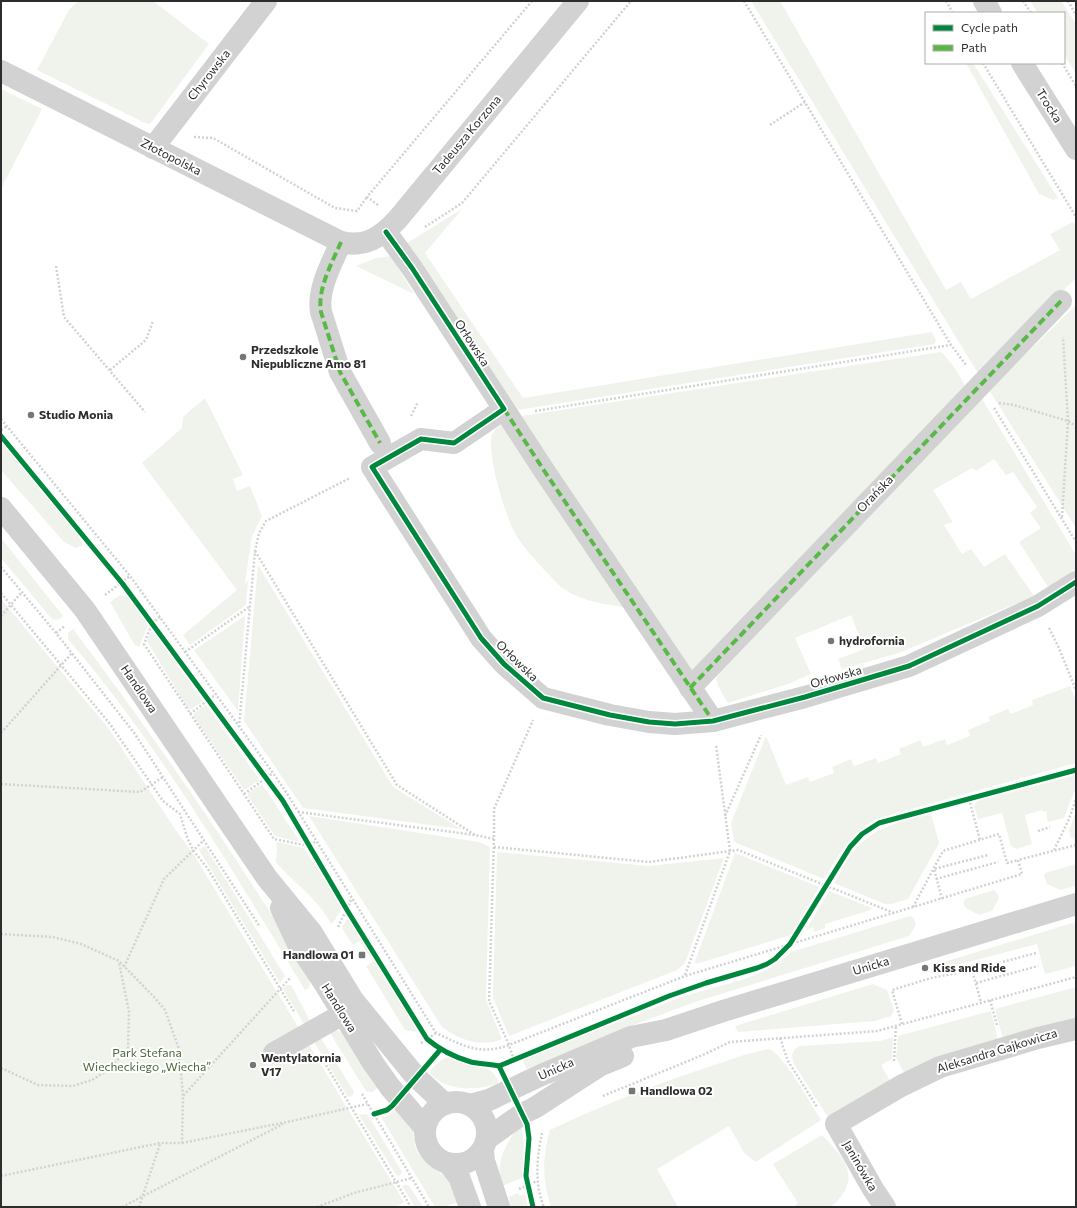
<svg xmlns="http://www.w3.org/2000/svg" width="1077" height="1208" viewBox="0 0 1077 1208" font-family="Commissioner,sans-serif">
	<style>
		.green { fill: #f0f3eb }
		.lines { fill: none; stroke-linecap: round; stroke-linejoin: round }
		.path { stroke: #d2d2d2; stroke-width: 2.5; stroke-dasharray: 2 2; stroke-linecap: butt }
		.minor { stroke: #d2d2d2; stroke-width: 22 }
		.quiet { stroke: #58b947; stroke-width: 4; stroke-dasharray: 8 4; stroke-linecap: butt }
		.cycleway-casing { stroke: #fff; stroke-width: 8 }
		.cycleway { stroke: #00873e; stroke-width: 5 }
		.poi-dot { fill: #767676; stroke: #fff; stroke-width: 1.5 }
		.labels { text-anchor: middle; stroke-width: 4; stroke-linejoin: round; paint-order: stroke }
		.street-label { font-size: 12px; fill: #2d2d2d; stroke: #fff }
		.poi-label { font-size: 12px; font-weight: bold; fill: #2d2d2d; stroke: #fff; text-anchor: start }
		.park-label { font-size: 12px; fill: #4f673b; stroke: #fff }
	</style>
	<rect width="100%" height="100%" fill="#fff"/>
	<g class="green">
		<polygon points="78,1 153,1 209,44 150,124 145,123 37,70 69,10"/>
		<polygon points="751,1 780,1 946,290 961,282 971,299 1060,250 1050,234 1073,222 1076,227 1076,278 979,375"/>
		<polygon points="1030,1 1061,1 1076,24 1076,74 1064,55 1064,13 1038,13"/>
		<polygon points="966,63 973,63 1058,198 1053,200 1039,194"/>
		<polygon points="1,89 42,109 1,189"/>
		<polygon points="462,209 425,253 523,398 932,332 936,341 934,344 518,410 407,243"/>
		<polygon points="391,256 414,294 356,266 376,258"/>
		<polygon points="1076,305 1076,528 989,390"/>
		<path d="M941,352C950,360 963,379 967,391L689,676L515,417Z"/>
		<polygon points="205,398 243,475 233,479 237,491 250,486 262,516 252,536 245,583 248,581 246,605 190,645 183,635 237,590 142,463 182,428 183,417"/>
		<polygon points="982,399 1076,555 1076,569 1048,587 1019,542 1041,528 1030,513 1037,507 1013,472 1006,475 994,459 976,471 972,468 933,490 953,522 944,525 962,554 971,549 984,567 1005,554 1034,596 899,653 842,669 838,659 864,649 851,615 795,638 811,674 788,684 728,703 720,690 716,679 721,669"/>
		<path d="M505,423L630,608C608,605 583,602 564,589C560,587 556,582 553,579C540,565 526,551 516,535C506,519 486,452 492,435C494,429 500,426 505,423Z"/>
		<polygon points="1,441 79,536 83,545 76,548 64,542 1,470"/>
		<polygon points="1,538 63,616 58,620 52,619 1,558"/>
		<polygon points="258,565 393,787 461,829 303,808 244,721"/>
		<polygon points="120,595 127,597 148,625 139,647 134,644 110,602"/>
		<polygon points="1,599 109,729 173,826 194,855 404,1202 396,1207 1,1207"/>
		<polygon points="245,616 238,711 194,650"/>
		<path d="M73,629C158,741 237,858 311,977L309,988L305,990C232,869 160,747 68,639V633Z"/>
		<polygon points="152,629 203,701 192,709 188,709 147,641"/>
		<path d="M1070,686L1076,701V763L876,819C848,836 841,852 824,879L734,842L731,823L766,736L786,785L808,777L810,782L834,773L832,767L851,759L854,766L876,758L878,763L901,754L899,749L920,740L923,747L945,739L947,745L970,736L968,730L990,721L988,717L1008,709L1011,714L1033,705L1032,700Z"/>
		<polygon points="206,705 260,780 246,789 243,788 194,717 194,713"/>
		<polygon points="1076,775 1076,787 1064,818 1048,822 1046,811 1043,812 1042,810 1025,815 1032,844 1016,849 1011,846 1002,813 978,819 974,806 977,801"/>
		<polygon points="262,784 300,842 275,836 248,796 248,793"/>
		<polygon points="1076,812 1076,840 1074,840 1071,838 1069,830"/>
		<path d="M931,814L939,843L908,899L892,904H885L834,883C839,875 844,865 849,857C870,827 899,822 931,814Z"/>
		<path d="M309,816L479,842L490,847L486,1000L502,1039C482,1048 459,1040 442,1027Z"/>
		<path d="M278,842L304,848L342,908L335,920L331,924C319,899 293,883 276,862L277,847L276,843Z"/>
		<polygon points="205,846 285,976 280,983 199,850"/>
		<polygon points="497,852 649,866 724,858 685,963 677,970 509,1036 493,998"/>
		<polygon points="735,853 819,887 791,935 696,964 695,961"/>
		<polygon points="1076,864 1076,886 1060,890 1047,884 1044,876 1045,873"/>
		<polygon points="994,890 997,893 999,898 992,911 979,915 966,908 963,903 965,899"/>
		<polygon points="829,891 872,908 871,910 825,924 825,928 814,932 813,927 806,930"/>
		<path d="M910,916L914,918L916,925L909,936L695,1002L636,1024L526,1069L523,1060C575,1039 627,1018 679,998C716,984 763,981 791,952Z"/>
		<polygon points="348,917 418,1032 405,1030 366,966 373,962 360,941 353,945 342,928"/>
		<polygon points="1076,922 1076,966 1045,974 1037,944 938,970 944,962"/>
		<polygon points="873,984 887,990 894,1010 891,1016 875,1021 738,1032 735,1026"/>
		<polygon points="287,985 291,985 310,1021 304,1024 283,989"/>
		<polygon points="1076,987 1076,1021 1003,1039 995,1009"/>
		<polygon points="991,1011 998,1040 904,1073 896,1057 898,1036"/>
		<path d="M334,1030L346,1033L378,1087C374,1092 372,1093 366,1091L330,1033Z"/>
		<path d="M893,1037L892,1059L881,1065L890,1081L828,1117L794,1064C791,1056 791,1050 800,1046L880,1041Z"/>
		<polygon points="321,1038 354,1092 352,1096 348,1097 314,1042"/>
		<path d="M769,1049C783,1053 812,1106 821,1120L756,1162L745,1154L729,1126L657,1169L678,1207H551C542,1178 542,1160 550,1130C603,1105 658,1083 714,1065C732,1059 750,1052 769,1049Z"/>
		<path d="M449,1057C456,1060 461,1064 468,1065C484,1069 491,1064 499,1083C478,1091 444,1092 429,1072C435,1065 439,1059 449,1057Z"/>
		<polygon points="398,1108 412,1125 415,1146 418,1153 429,1165 447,1178 458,1202 444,1207 435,1207 381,1117 388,1116"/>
		<polygon points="365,1114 368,1115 402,1172 400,1175 397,1176 359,1115"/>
		<path d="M521,1126L524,1142L522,1178L502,1186C494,1166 506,1139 521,1126Z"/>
		<path d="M822,1135C837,1151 860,1172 842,1195C838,1200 834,1206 828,1207C817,1208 805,1207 794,1207L798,1203L773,1164Z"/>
		<polygon points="406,1185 409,1186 423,1207 415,1207 402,1186"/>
		<polygon points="518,1193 520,1196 525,1194 528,1207 510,1207 508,1202 510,1200 508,1197"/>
	</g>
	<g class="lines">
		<g class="path">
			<polyline points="744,1 951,345 966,365"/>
			<polyline points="946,1 953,13"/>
			<polyline points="1023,1 1031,13"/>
			<polyline points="1068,1 1076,15"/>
			<polyline points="983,63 1076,217"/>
			<polyline points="1062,63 1076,86"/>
			<polyline points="770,125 805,102"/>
			<polyline points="194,137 213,138 335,208 357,211 367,197"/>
			<polyline points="378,205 367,197 532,1"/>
			<polyline points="425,227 462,203 631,1"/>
			<polyline points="56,266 64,317 145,412"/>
			<polyline points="110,370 146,340 153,321"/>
			<polyline points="999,403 1014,405 1068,421 1076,426"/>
			<polyline points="994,408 1076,542"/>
			<polyline points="535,411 951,345"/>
			<polyline points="411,416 418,402"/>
			<path d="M1,419L130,576L273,773L286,792L436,1033C462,1045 479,1056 509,1045L514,1061"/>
			<polyline points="1,430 7,426"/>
			<polyline points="1062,517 1068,421 1063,337"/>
			<polyline points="255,551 397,785 475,835"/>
			<polyline points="1,567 56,633 135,734 260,927"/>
			<polyline points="1,593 110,724 163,801 180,814 187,837 193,850 208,869 295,1013"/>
			<polyline points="105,595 130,576"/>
			<polyline points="1,616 22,592"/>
			<polyline points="160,617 152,623 144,644 274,839 309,846 316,841"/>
			<polyline points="1049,628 1058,646 1076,690"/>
			<polyline points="56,633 65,626"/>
			<polyline points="185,652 249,607"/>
			<polyline points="190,714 216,694"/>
			<polyline points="239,727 255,551 259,533 266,521 350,478"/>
			<polyline points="1,733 72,653"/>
			<polyline points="1,784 140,792 163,777"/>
			<polyline points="244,794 273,773"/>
			<polyline points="969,799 980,840"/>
			<polyline points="298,812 475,835 494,839 494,809 533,720"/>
			<polyline points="725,816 761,735"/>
			<polyline points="1038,831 1050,827"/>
			<polyline points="494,839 489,1001 509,1045 685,976 1022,874 1018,860 1076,845"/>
			<polyline points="494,847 649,862 738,850 894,913"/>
			<polyline points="1054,850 1069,819 1076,799"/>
			<polyline points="936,879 998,862"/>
			<polyline points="942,899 934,869 988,855"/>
			<polyline points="913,907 943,851 999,834 1007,863 1018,860"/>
			<polyline points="338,927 352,898"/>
			<polyline points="1,934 53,937 81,944 119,961 155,998 165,1010 179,1049 183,1096"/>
			<polyline points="124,967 164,879 204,840"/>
			<polyline points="972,970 1036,953"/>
			<polyline points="685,975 730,851 716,745"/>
			<polyline points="976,983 1038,966"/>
			<polyline points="990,1000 997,1025"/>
			<polyline points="902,1024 892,990 931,978 972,970 981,1002"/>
			<polyline points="780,1038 788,1061 817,1107"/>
			<polyline points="421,1043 436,1033"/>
			<polyline points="320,1055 411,1207"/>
			<polyline points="894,1061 896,1025"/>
			<polyline points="1,1068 38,1085 73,1086 92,1080 108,1070 128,1049 129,1012 119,962"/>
			<polyline points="362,1094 429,1207"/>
			<polyline points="603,1096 705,1054 730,1042 877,1031 1076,977"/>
			<path d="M542,1133C537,1157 534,1183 544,1207"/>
			<polyline points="182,1143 287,1122 367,1104"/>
			<polyline points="1,1176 160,1143 182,1143 183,1096 291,977"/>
			<polyline points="519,1189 537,1181"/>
			<polyline points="122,1207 283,1124"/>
			<polyline points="139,1207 160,1144"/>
			<polyline points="317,1207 354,1193 412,1178"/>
		</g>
		<g class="minor">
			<polyline points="984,1 991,13"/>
			<polyline points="1022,63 1076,149"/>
			<path d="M1,71L341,242C365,248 381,237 397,220L578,1"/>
			<polyline points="153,148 266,1"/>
			<polyline points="386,232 412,268 504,409 454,443 421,439 372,467 481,638 504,664 543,698 610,715 649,722 675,724 713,721 805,697 909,666 1038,606 1076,582"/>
			<path d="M341,242C332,263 317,289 321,312L340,372L380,443"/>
			<polyline points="504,409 545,472 713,721"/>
			<polyline points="1,508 85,610 267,878 312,933 353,1000 416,1077 445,1104"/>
			<polyline points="690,688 1061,301"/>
			<polyline points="281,908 298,944 323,981 373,1063 390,1087 425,1128"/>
			<polyline points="274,1053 343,1014"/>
			<circle cx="456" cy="1133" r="31"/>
			<polyline points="470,1105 489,1100 539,1076 631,1037 666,1030 723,1011 1076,904"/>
			<polyline points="488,1138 522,1114 536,1107 579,1079 601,1065 623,1056"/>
			<polyline points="483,1150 484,1161 499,1207"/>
			<polyline points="449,1164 459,1177 470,1207"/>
			<polyline points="885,1207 873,1189 836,1124 901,1086 940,1067 1038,1038 1076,1029"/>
		</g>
		<g class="quiet">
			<path d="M341,242C332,263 317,289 321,312L340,372L380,443"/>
			<polyline points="504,409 545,472 713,721"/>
			<polyline points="690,688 1061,301"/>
		</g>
		<g class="cycleway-casing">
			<g id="cycleway">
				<polyline points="386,232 412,268 504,409 454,443 421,439 372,467 481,638 504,664 543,698 610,715 649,722 675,724 713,721 805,697 909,666 1038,606 1076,582"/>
				<path d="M1,436L122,583L283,801L347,910L427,1039C440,1050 454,1057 471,1062C480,1064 490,1064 499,1066L527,1124L529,1138L526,1176L533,1207"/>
				<polyline points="499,1066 669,996 706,983 757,968 767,964 775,959 790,944 850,847 862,834 879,823 1076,770"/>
				<polyline points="374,1114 387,1110 392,1106 440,1050"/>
			</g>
		</g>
		<use href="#cycleway" class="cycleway"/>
	</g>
	<g class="poi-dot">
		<circle cx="243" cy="357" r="4"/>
		<circle cx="31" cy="415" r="4"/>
		<circle cx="831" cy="641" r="4"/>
		<rect x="358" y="951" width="8" height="8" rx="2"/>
		<circle cx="925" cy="968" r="4"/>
		<circle cx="253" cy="1065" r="4"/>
		<rect x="628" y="1087" width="8" height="8" rx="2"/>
	</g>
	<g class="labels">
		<g class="street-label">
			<text transform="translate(209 75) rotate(-52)" y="4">Chyrowska</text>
			<text transform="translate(1049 106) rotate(58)" y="4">Trocka</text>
			<text transform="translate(467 135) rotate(-50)" y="4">Tadeusza Korzona</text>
			<text transform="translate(171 157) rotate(27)" y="4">Złotopolska</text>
			<text transform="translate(472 343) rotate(57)" y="4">Orłowska</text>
			<text transform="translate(875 494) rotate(-46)" y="4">Orańska</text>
			<text transform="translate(517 661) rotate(44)" y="4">Orłowska</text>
			<text transform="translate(836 677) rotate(-16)" y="4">Orłowska</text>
			<text transform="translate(139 689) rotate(56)" y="4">Handlowa</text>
			<text transform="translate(871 966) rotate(-17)" y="4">Unicka</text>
			<text transform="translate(339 1008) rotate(58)" y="4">Handlowa</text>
			<text transform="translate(997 1051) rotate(-17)" y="4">Aleksandra Gajkowicza</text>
			<text transform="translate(556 1069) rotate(-24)" y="4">Unicka</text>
			<text transform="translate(860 1166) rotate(60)" y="4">Janinówka</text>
		</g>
		<g class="poi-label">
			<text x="251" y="354">Przedszkole<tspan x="251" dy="14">Niepubliczne Amo 81</tspan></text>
			<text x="39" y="419">Studio Monia</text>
			<text x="839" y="645">hydrofornia</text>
			<text x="354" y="959" text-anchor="end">Handlowa 01</text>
			<text x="933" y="972">Kiss and Ride</text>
			<text x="261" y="1062">Wentylatornia<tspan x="261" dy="14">V17</tspan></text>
			<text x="640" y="1095">Handlowa 02</text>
		</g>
		<g class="park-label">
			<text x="147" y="1057">Park Stefana<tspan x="147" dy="14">Wiecheckiego „Wiecha”</tspan></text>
		</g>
	</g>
	<rect width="1077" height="1208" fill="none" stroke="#2d2d2d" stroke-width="4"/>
	<rect x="925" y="12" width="140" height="52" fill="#ffffff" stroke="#ababab"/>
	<rect x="933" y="25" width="20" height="6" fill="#00873e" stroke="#ababab"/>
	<text x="961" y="32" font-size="12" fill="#2d2d2d">Cycle path</text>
	<rect x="933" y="45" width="20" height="6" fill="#58b947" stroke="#ababab"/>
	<text x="961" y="52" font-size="12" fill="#2d2d2d">Path</text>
</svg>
